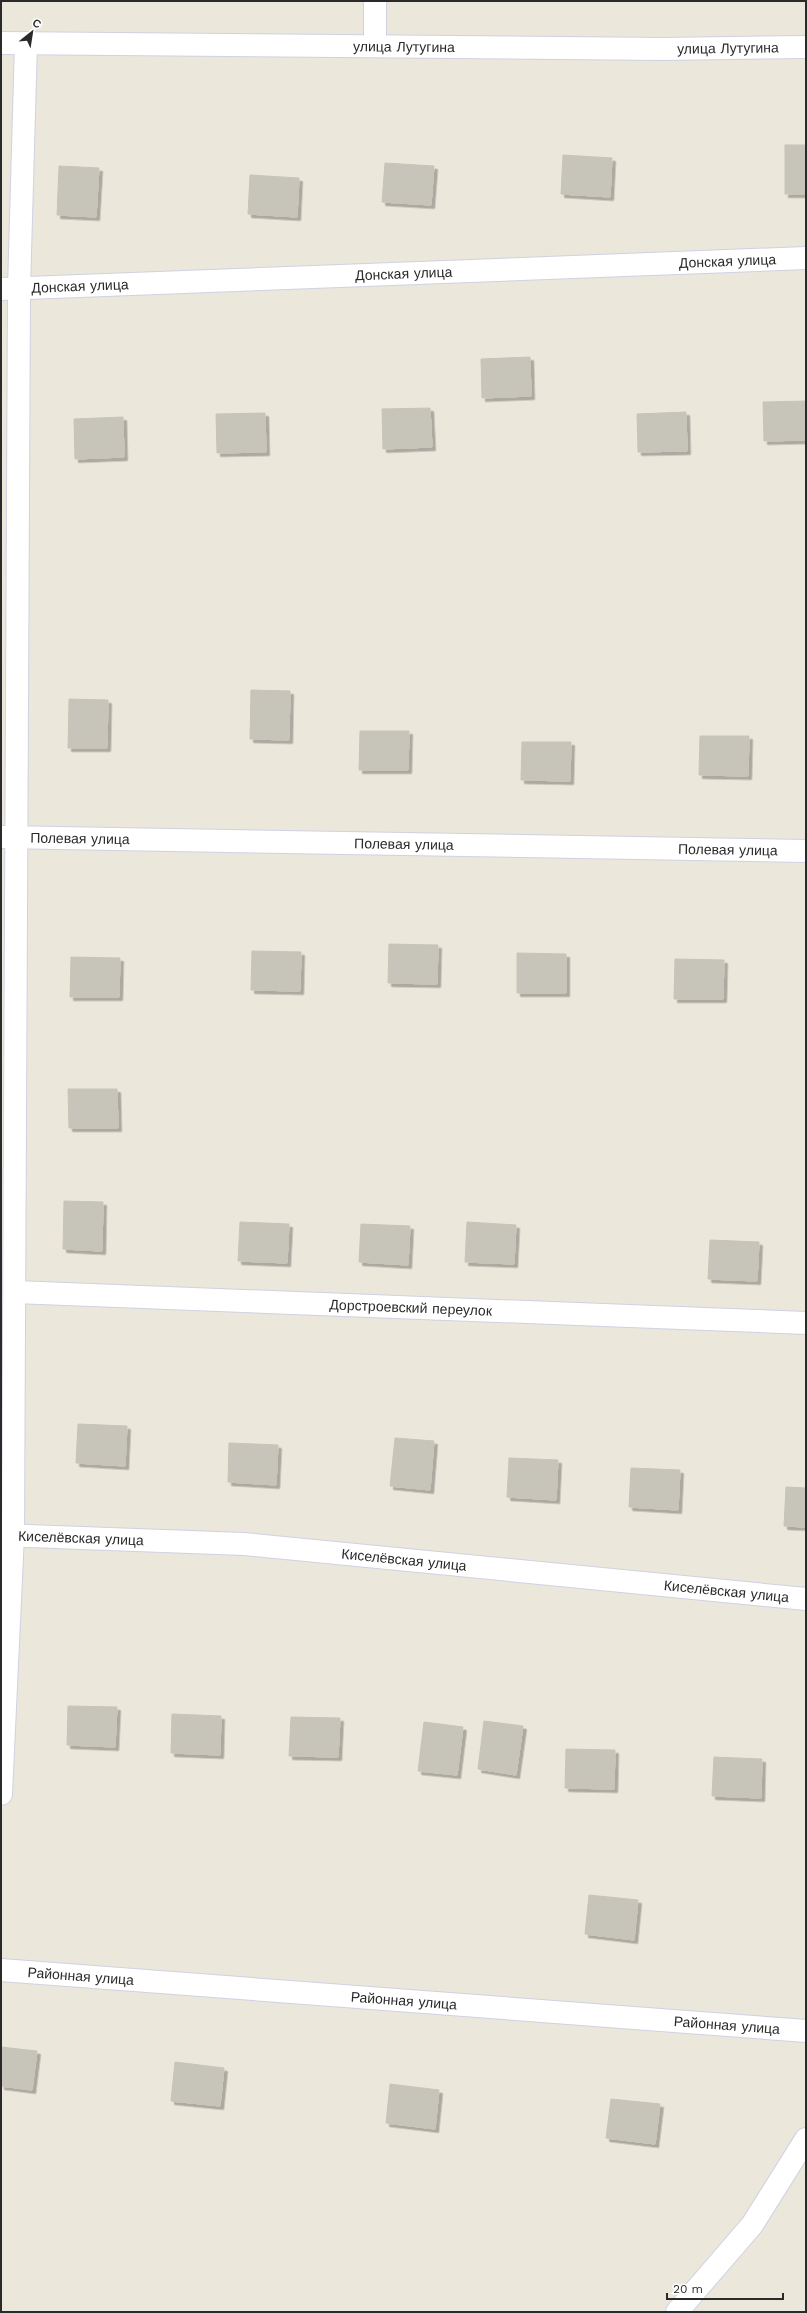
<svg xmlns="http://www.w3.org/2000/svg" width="807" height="2313" viewBox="0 0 807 2313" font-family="'Work Sans',sans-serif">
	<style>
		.building { fill: #c7c5ba; stroke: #c8c4b5; filter: url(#shadow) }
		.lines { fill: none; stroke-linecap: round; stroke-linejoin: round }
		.lane-casing { stroke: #d0d1e3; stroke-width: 24 }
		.street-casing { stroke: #d0d1e3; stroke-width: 24 }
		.secondary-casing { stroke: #d0d1e3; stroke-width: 24 }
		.lane { stroke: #fff; stroke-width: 22 }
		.street { stroke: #fff; stroke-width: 22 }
		.secondary { stroke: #fff; stroke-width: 22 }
		.labels { text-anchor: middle; stroke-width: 3.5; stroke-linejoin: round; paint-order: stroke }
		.street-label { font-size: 14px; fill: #2a2a2a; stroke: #fff }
	</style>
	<defs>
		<filter id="shadow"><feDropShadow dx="3.5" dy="3.5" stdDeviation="0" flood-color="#0004"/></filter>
	</defs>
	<rect width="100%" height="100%" fill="#ece7db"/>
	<g class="building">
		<rect x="785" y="145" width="21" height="49"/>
		<polygon points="563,155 612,158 610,197 561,194"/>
		<polygon points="385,163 434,166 431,205 382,202"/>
		<polygon points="59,166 99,168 96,217 57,215"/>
		<polygon points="250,175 299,178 297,217 248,214"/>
		<polygon points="530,357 531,396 482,398 481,359"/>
		<polygon points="806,401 806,440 764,441 763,402"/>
		<polygon points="430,408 432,447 383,449 382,409"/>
		<polygon points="686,412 687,451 638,452 637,414"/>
		<polygon points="265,413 266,452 217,453 216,414"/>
		<polygon points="123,417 124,457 75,459 74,419"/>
		<polygon points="251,690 290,691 289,740 250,739"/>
		<polygon points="69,699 108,700 107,748 68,748"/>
		<polygon points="360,731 409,731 408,770 359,770"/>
		<polygon points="700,736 749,736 748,776 699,775"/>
		<polygon points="522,742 571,742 570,781 521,780"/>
		<polygon points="389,944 438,945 437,984 388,983"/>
		<polygon points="252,951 301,952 300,991 251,990"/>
		<polygon points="517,953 566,954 566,993 517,993"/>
		<polygon points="71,957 120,958 119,997 70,997"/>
		<polygon points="675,959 724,960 723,999 674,999"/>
		<polygon points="68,1089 117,1089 118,1128 69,1128"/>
		<polygon points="64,1201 103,1202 102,1251 63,1249"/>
		<polygon points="240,1222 289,1224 287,1263 238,1261"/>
		<polygon points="467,1222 516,1225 514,1264 465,1262"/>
		<polygon points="361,1224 410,1226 408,1265 359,1262"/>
		<polygon points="710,1240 759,1242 757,1281 708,1279"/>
		<polygon points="78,1424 127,1426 125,1466 76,1463"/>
		<polygon points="395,1438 434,1441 430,1490 390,1486"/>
		<polygon points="229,1443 278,1445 276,1485 228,1482"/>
		<polygon points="509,1458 558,1460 556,1500 507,1497"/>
		<polygon points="631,1468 680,1470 678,1510 629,1507"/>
		<polygon points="786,1487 806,1488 806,1527 784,1526"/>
		<polygon points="68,1706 117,1707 115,1747 67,1745"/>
		<polygon points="172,1714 221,1716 220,1755 171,1753"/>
		<polygon points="291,1717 340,1718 338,1757 289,1756"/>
		<polygon points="484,1721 523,1726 516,1775 478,1769"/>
		<polygon points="424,1722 463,1727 457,1775 418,1771"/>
		<polygon points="566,1749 615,1750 614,1789 565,1788"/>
		<polygon points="714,1757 762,1759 761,1798 712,1796"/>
		<polygon points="589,1895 638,1900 634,1940 585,1934"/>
		<polygon points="1,2047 37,2051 32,2090 1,2086"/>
		<polygon points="175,2062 224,2068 220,2106 171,2101"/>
		<polygon points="390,2084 439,2090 435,2129 386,2123"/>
		<polygon points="611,2099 660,2104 655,2144 606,2138"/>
	</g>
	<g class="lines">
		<g class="lane-casing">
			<polyline id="lane" points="1,1794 13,1535"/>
		</g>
		<g class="street-casing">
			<g id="street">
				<polyline points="375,1 375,46"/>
				<path id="s1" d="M1,289L806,258"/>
				<path id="s2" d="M2,837L806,851"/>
				<path id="s3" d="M15,1292L806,1323"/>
				<path id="s4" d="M1,1535L244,1544L806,1599"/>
				<polyline points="13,1535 19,289 26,43"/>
				<path id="s5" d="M1,1970L806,2031"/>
				<polyline points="677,2312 752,2225 806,2139"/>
			</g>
		</g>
		<g class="secondary-casing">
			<g id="secondary">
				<path id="s6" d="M1,43L663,49L806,47"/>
			</g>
		</g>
		<use href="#lane" class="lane"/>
		<use href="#street" class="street"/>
		<use href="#secondary" class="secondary"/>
	</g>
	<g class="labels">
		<g class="street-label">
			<text dy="5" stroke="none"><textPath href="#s6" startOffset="403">улица Лутугина</textPath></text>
			<text dy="5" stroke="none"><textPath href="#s6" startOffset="727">улица Лутугина</textPath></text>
			<text dy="5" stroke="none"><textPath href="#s1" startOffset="727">Донская улица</textPath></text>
			<text dy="5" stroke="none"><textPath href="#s1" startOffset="403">Донская улица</textPath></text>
			<text dy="5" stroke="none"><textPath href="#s1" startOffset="79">Донская улица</textPath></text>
			<text dy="5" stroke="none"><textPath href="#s2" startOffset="78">Полевая улица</textPath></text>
			<text dy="5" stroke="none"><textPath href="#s2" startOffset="402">Полевая улица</textPath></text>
			<text dy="5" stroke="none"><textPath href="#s2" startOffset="726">Полевая улица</textPath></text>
			<text dy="5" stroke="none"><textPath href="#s3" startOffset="396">Дорстроевский переулок</textPath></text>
			<text dy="5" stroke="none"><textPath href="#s4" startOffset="80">Киселёвская улица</textPath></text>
			<text dy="5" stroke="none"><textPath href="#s4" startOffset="404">Киселёвская улица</textPath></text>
			<text dy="5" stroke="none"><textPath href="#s4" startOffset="728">Киселёвская улица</textPath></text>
			<text dy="5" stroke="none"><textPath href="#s5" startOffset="80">Районная улица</textPath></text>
			<text dy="5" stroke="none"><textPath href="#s5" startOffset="404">Районная улица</textPath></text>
			<text dy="5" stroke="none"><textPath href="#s5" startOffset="728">Районная улица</textPath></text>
		</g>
	</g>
	<rect width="807" height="2313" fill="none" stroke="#2a2a2a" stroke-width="4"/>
	<g transform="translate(32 32) rotate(30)" stroke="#ffffff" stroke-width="3" paint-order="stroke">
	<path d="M0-3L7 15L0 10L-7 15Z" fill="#2a2a2a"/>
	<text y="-6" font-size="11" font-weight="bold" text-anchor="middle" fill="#2a2a2a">С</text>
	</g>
	<path d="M667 2293v6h116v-6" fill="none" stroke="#2a2a2a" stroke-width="2"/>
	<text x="673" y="2293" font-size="12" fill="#2a2a2a" stroke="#ffffff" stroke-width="3" paint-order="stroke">20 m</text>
</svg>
